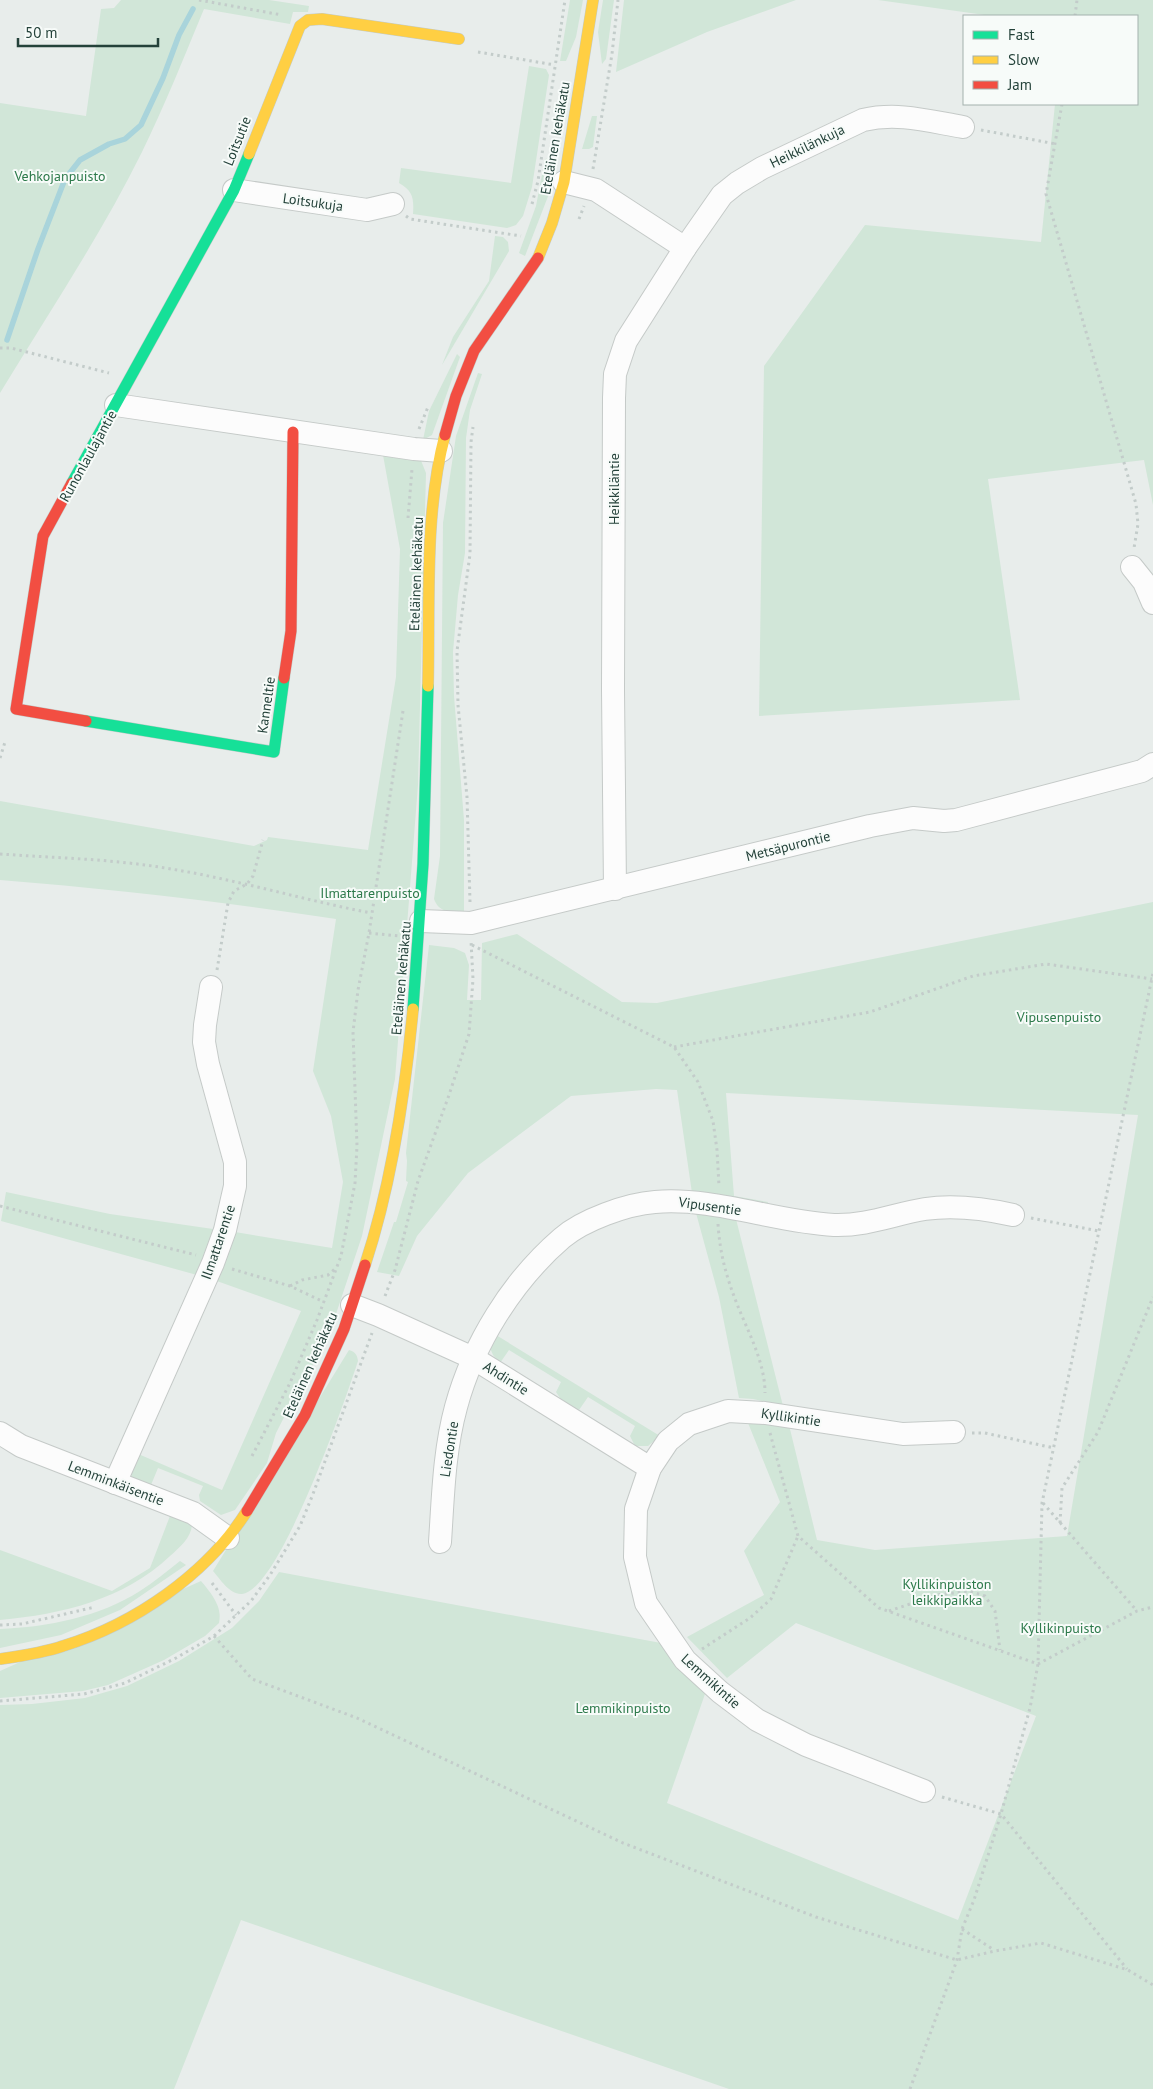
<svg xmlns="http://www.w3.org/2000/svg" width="1153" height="2089" viewBox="0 0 1153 2089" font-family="'PT Sans',sans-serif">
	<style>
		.green { fill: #d1e6d8 }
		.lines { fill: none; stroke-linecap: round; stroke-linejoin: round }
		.stream { stroke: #a9d4db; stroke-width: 5.5 }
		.street-casing { stroke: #c5cac8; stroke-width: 24 }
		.fast-casing { stroke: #c3cbc8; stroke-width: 12 }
		.slow-casing { stroke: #c3cbc8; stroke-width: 12 }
		.jam-casing { stroke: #c3cbc8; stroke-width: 12 }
		.path { stroke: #c3ccca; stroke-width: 3; stroke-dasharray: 2.5 4; stroke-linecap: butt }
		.street { stroke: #fcfcfc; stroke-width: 22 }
		.fast { stroke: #16e098; stroke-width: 11 }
		.slow { stroke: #ffcf43; stroke-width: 11 }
		.jam { stroke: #f24e42; stroke-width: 11 }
		.labels { text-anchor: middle; stroke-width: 4; stroke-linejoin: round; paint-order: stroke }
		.street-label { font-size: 14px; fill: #24423a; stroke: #f7fbf9 }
		.park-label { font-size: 14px; fill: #2d7a4b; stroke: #f7fbf9 }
	</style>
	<rect width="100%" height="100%" fill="#e8edeb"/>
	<g class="green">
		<path d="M121,0H269L309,6L308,12H293L290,24L204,9C184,57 165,105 142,152C101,235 48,314 0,393V103L86,116L101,9L114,8Z"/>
		<polygon points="570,0 583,0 576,37 566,61 560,61"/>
		<polygon points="603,0 614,0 606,59 602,64 598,32"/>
		<polygon points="624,0 796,0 707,32 616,72"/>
		<polygon points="878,0 1153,0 1153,505 1144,460 988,479 1020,700 759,716 764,366 865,225 1041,242 1055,104 1137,104 1137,16 992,16"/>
		<path d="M529,66L546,69L549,75L532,187L523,216L516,225L507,228L413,214C414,198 413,191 399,183L401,168L511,183Z"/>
		<polygon points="592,116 597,116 593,147 589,149 582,149"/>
		<polygon points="551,158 557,159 552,186 525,256 519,253 536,206 545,159"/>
		<polygon points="495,236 503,237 508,242 509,251 442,365 453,337 489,281"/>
		<polygon points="457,354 460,357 432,435 423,440 429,411"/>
		<path d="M478,373L482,374L470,410L466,438L465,553L458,595L453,652L454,696L464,820V913C451,912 439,913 434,899L440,856L443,523L456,436Z"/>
		<path d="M383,455L420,458L426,473L418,785L395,1079L362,1236L327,1341L299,1388L276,1433L267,1463L235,1510L221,1515L200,1501L199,1495L203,1486L158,1468L151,1485L132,1477L130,1470L136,1453L222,1490L301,1311L214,1280L235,1232L332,1248L343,1182L331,1116L313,1071L336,919C224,902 113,889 0,880V801L254,846L267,840L268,837L368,850L396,677L400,549Z"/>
		<polygon points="1153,902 1153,2089 729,2089 241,1920 174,2089 0,2089 0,1705 32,1704 85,1698 127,1686 179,1661 232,1628 259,1601 279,1572 661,1643 705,1694 667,1803 958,1920 1036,1716 796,1623 727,1678 687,1637 764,1595 744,1551 780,1502 746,1418 789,1425 817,1540 875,1550 1067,1536 1138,1115 726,1093 734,1196 768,1202 767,1205 692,1193 677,1090 656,1089 571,1096 468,1173 417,1236 399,1276 377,1272 394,1222 396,1222 408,1182 406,1181 407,1161 406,1153 429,945 454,948 465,953 469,965 467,1000 481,1000 482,943 517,934 622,1002 657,1003"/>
		<polygon points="6,1192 110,1214 213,1229 218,1214 221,1215 197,1275 1,1221"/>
		<polygon points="696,1213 736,1219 783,1406 753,1399 739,1398 719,1297"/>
		<polygon points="496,1335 660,1436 648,1446 635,1446 630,1436 635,1426 588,1397 579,1410 562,1401 556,1392 561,1382 509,1350 500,1363 493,1355 490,1348"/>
		<path d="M349,1350C355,1352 357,1354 358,1361C346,1398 280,1590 242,1594C230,1595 220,1579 213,1571Z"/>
		<path d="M170,1516L178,1518L192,1525C191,1538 179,1548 170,1556C123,1600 63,1614 0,1620V1550L112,1591L150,1568Z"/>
		<path d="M180,1561L186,1565L120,1610L61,1635L0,1648V1629C48,1627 99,1617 140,1591C154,1582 167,1571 180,1561Z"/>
		<path d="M201,1581C211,1593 223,1607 219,1623L205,1636L164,1660L108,1685L83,1691L0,1698V1671Z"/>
	</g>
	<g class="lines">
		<polyline class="stream" points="7,340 38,249 65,179 80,160 109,144 125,139 141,125 163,78 179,35 193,9"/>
		<g class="street-casing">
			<g id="street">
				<polyline points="564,182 596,190 685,248"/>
				<polyline points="234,190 367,210 393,204"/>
				<polyline points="116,405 414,449 441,451"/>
				<polyline points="1132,567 1144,582 1153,603"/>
				<path d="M615,889L613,690L614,398L615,374L626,341L685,248L722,195L737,183L762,168L863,120C898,112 928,121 963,127"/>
				<polyline points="421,921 471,923 870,826 913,818 944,821 956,820 1142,771 1153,764"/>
				<polyline points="352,1305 378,1315 473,1358 650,1468"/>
				<polyline points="0,1433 21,1446 193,1513 228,1538"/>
				<polyline points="115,1483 213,1263 225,1230 235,1186 235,1162 208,1064 204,1042 205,1025 211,987"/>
				<path d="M440,1542C443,1497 444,1451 456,1407C473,1344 512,1281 562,1238C583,1220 627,1204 655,1202C715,1197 774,1222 834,1225C867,1226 894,1214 925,1209C953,1205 986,1209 1013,1215"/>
				<polyline points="924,1791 806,1745 757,1720 720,1692 685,1660 646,1603 635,1557 636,1509 650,1468 668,1441 689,1424 728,1411 765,1413 903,1434 954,1432"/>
			</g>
		</g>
		<g class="fast-casing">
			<g id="fast">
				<polyline points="72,483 234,190 249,154"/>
				<polyline points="86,721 274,752 284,678"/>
				<polyline points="413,1009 423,864 428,686"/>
			</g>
		</g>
		<g class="slow-casing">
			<g id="slow">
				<polyline points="249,154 300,26 308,20 322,19 459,39"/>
				<polyline points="538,258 552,223 564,182 593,0"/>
				<path d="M428,686C430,605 424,513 445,435"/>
				<path d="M365,1265C392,1183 405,1095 413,1009"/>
				<path d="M0,1659C21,1656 43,1653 63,1646C135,1624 207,1574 247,1511"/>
			</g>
		</g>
		<g class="jam-casing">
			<g id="jam">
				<polyline points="445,435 456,396 474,351 538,258"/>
				<polyline points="72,483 43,536 16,709 86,721"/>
				<polyline points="284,678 291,631 293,432"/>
				<polyline points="247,1511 305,1415 344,1329 365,1265"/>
			</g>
		</g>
		<g class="path">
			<polyline points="199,0 282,15"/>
			<polyline points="1075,16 1077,0"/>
			<polyline points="478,52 555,65"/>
			<polyline points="1062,104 1046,194 1136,504 1138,524 1134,548"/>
			<polyline points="981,130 1056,144"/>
			<polyline points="593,169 612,54 618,0"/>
			<polyline points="532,204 538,181 565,0"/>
			<polyline points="406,216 410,219 521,236"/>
			<polyline points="579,219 584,206"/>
			<polyline points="0,348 11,348 109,373"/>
			<polyline points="419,429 428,407"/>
			<polyline points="408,518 412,469"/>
			<polyline points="0,758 5,742"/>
			<path d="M0,854C57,858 115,859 171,869C238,880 304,900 371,913"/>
			<polyline points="470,902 467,797 458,705 457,651 470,554 471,442 473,427"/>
			<polyline points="369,933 399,936"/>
			<polyline points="472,945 674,1047 698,1082 713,1121 717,1150 719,1186"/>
			<polyline points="217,970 228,903 234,891 247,884 253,876 263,840"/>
			<polyline points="674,1047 870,1012 973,976 1046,964 1152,979"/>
			<polyline points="0,1206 196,1255"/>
			<polyline points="1031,1218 1099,1231"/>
			<path d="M718,1224C720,1254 726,1276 737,1304C748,1332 765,1362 765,1393"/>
			<polyline points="232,1269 290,1286 324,1302"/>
			<polyline points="290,1286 302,1280 328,1275 336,1268"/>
			<polyline points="385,1296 395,1270 418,1181 449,1095 469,1034 473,979 471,941"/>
			<polyline points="770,1433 798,1536 879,1608 1038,1664 1137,1611 1153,1607"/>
			<polyline points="972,1433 985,1433 1054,1448"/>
			<polyline points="252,1456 290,1383 317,1320 341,1256 355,1183 357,1146 353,1032 358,990 369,933 403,711"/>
			<polyline points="1043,1503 1137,1611"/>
			<polyline points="1060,1523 1062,1488 1098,1432 1153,1297"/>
			<polyline points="212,1583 236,1615"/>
			<polyline points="889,1611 937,1595 969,1591 985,1596 995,1611 1000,1650"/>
			<polyline points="0,1625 22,1624 95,1607"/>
			<polyline points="214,1636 252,1679 357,1718 623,1843 816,1917 957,1960 995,1951 1041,1943 1128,1970 1153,1985"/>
			<polyline points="702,1649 750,1618 771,1599 798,1536"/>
			<polyline points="0,1701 84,1694 125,1683 176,1658 214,1636 251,1601 270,1575 300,1526 313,1494 372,1333"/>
			<polyline points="942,1797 1001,1814 1127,1969"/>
			<polyline points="962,1929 994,1950"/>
			<polyline points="910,2089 957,1960 962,1929 974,1900 1001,1814 1030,1708 1038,1664 1042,1503 1153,973"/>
		</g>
		<use href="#street" class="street"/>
		<use href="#fast" class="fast"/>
		<use href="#slow" class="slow"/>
		<use href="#jam" class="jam"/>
	</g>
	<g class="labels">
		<g class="street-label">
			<text transform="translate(555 138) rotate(-80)" y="5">Eteläinen kehäkatu</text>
			<text transform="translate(237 141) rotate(-68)" y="5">Loitsutie</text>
			<text transform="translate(807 146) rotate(-26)" y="5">Heikkilänkuja</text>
			<text transform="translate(313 202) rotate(8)" y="5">Loitsukuja</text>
			<text transform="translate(88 456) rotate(-61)" y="5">Runonlaulajantie</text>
			<text transform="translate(614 489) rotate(-90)" y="5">Heikkiläntie</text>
			<text transform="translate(416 574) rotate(-88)" y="5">Eteläinen kehäkatu</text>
			<text transform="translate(266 705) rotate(-82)" y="5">Kanneltie</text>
			<text transform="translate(788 846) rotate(-14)" y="5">Metsäpurontie</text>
			<text transform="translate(401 978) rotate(-85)" y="5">Eteläinen kehäkatu</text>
			<text transform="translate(710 1206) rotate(8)" y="5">Vipusentie</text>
			<text transform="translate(218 1242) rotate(-71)" y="5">Ilmattarentie</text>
			<text transform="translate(310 1365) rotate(-66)" y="5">Eteläinen kehäkatu</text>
			<text transform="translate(506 1378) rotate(32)" y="5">Ahdintie</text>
			<text transform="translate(791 1417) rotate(8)" y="5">Kyllikintie</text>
			<text transform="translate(449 1449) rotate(-81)" y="5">Liedontie</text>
			<text transform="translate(116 1483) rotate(21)" y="5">Lemminkäisentie</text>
			<text transform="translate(711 1681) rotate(42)" y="5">Lemmikintie</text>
		</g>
		<g class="park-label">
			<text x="60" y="181">Vehkojanpuisto</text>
			<text x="370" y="898">Ilmattarenpuisto</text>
			<text x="1059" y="1022">Vipusenpuisto</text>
			<text x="947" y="1589">Kyllikinpuiston<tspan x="947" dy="16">leikkipaikka</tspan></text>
			<text x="1061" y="1633">Kyllikinpuisto</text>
			<text x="623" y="1713">Lemmikinpuisto</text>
		</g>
	</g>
	<rect x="963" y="15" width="175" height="90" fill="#f7fbf9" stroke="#a3b1ad"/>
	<rect x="973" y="31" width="25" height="8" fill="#16e098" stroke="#a3b1ad"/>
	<text x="1008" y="40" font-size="15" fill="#24423a">Fast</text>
	<rect x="973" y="56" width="25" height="8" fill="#ffcf43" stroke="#a3b1ad"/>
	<text x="1008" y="65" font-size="15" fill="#24423a">Slow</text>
	<rect x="973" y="81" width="25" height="8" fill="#f24e42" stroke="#a3b1ad"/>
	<text x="1008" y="90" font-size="15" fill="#24423a">Jam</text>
	<path d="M18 38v8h140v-8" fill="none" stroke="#24423a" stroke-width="2.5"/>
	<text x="25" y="38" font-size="15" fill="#24423a" stroke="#f7fbf9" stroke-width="4" paint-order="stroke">50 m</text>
</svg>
